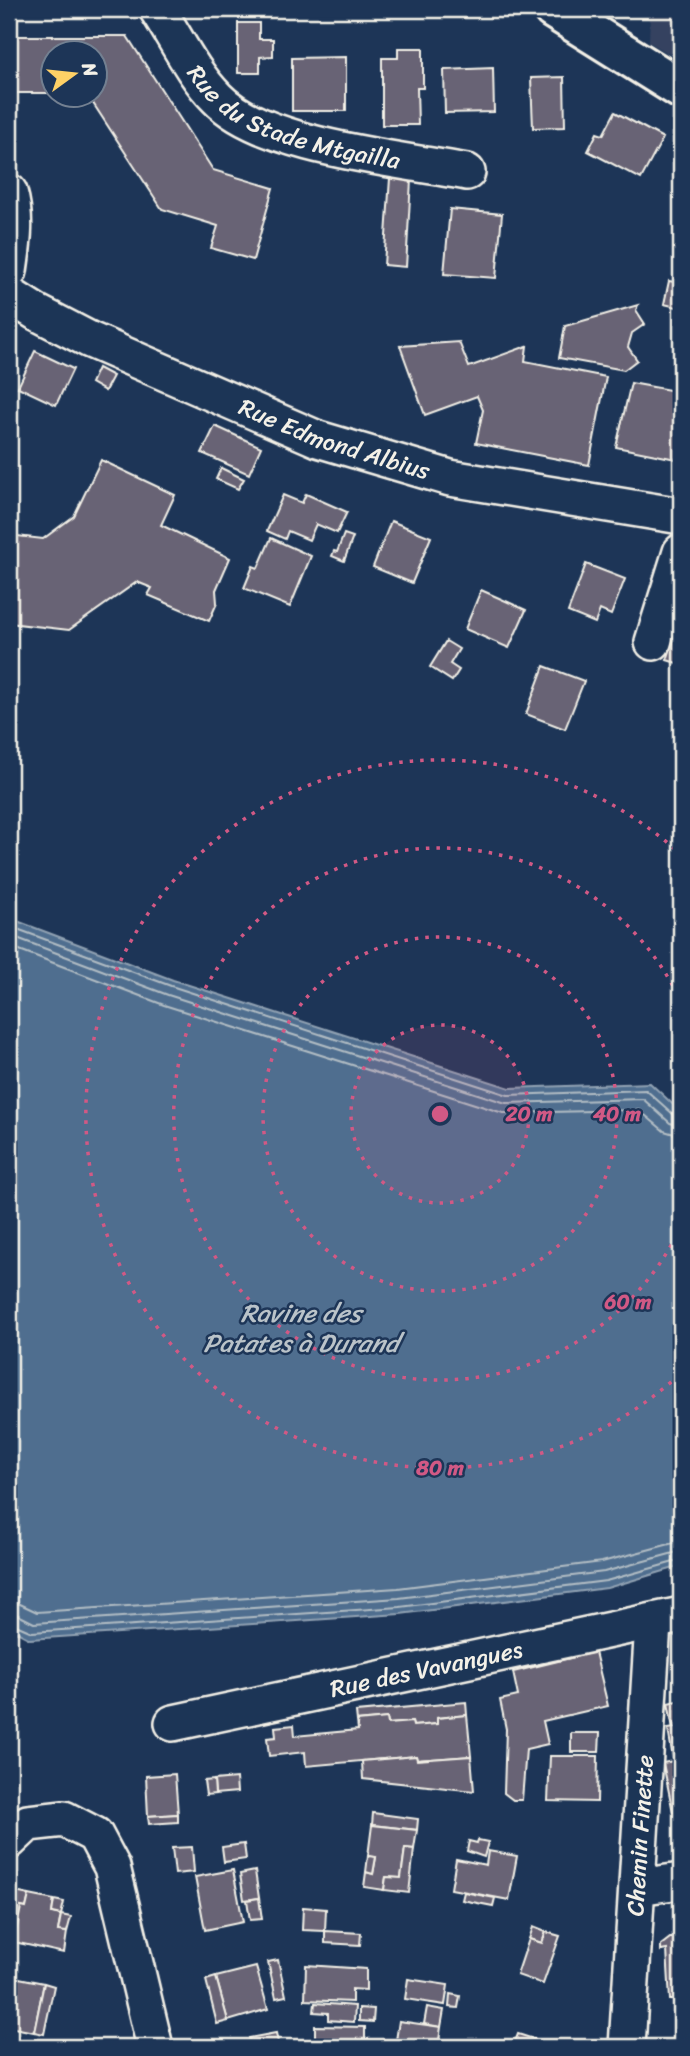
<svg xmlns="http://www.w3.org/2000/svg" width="690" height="2056" viewBox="0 0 690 2056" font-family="Sriracha,sans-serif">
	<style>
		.built { fill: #344360 }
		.water { fill: #4f6e8f; stroke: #91a2b3; stroke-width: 2 }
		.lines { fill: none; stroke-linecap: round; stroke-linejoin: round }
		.shore { stroke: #b2bdc4; stroke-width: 2 }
		.building { fill: #686374; stroke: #f4f1e8; stroke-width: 2 }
		.street-casing { stroke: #f4f1e8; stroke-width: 40 }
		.secondary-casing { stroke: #f4f1e8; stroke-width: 44 }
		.street { stroke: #1d3557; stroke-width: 35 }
		.secondary { stroke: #1d3557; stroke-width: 38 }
		.ring { fill: none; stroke: #d15985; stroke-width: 3.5; stroke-dasharray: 3.5 7 }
		.labels { text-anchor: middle; stroke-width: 5; stroke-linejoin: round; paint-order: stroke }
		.street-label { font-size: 24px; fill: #f4f1e8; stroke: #1d3557 }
		.water-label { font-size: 26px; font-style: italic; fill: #bac3c9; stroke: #1d3557 }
		.centre { fill: #d15985; stroke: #1d3557; stroke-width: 3.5 }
		.ring-label { font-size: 21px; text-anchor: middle; font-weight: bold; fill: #d15985; stroke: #1d3557; stroke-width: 5; stroke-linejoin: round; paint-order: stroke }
	</style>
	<rect width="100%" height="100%" fill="#1d3557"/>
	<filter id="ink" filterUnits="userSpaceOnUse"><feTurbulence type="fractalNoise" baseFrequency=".0143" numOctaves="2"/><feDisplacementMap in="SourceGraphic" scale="14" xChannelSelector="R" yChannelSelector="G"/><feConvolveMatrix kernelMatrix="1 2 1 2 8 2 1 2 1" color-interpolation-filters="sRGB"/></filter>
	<g filter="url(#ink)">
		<polygon class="built" points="643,9 681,9 681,61 649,42 650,13"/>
		<polygon class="water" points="9,918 173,980 510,1088 650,1083 681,1112 681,1566 607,1588 400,1614 30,1639 9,1628"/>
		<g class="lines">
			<g class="shore">
				<polyline points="9,926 171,986 508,1095 646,1090 674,1115 681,1117"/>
				<polyline points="9,935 168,995 506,1103 643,1099 670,1123 681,1126"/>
				<polyline points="9,946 164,1005 503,1113 639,1110 664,1131 681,1136"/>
				<polyline points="9,1603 20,1604 37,1612 398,1588 602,1562 681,1541"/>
				<polyline points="9,1613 16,1614 34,1623 399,1598 604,1572 681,1551"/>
				<polyline points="9,1622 32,1632 400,1607 606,1581 681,1560"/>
			</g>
		</g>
		<g class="building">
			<polygon points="238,23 259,23 259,39 273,39 273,56 260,57 260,73 238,73"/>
			<polygon points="10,36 127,36 213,170 273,188 253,260 211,248 218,226 162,209 87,94 94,94 94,52 52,52 52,93 9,93"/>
			<polygon points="398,48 423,48 423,88 417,88 418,125 382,125 382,58 398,58"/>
			<polygon points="346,57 346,111 292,111 292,58"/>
			<polygon points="493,68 494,112 445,113 444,70"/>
			<polygon points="564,77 565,127 533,128 531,78"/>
			<polygon points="615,112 663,138 641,179 588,151 597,133 603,135"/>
			<polygon points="390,178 411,180 406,267 384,265"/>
			<polygon points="450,209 502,214 496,278 444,274"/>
			<polygon points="669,281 681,283 681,308 664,304"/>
			<polygon points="638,305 636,310 645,324 632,333 628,347 637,360 624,370 559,358 565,326"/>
			<polygon points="459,342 469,367 527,346 525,361 606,377 589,465 476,443 483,410 477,396 425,415 400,346"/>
			<polygon points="35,351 73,369 56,405 18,387"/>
			<polygon points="98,368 113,376 105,391 91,383"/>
			<polygon points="631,383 681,392 681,460 616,447"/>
			<polygon points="215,426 261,447 249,474 202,453"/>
			<polygon points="101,460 175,495 161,525 230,558 216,590 217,603 209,621 148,595 152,588 137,582 69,630 9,623 9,535 43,539 74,516"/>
			<polygon points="221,468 244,479 238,489 216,479"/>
			<polygon points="306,494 347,512 337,533 316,524 309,540 288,531 285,539 267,531 283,495 302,503"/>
			<polygon points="391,521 431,537 412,583 373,567"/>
			<polygon points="344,534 353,537 344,561 332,556 334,551 337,552"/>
			<polygon points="271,538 311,556 290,607 244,588 253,566 258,568"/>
			<polygon points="586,564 625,579 611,615 600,610 595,623 568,612"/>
			<polygon points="481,590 526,610 509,648 465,629"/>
			<polygon points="681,619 681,662 680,664 667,660"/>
			<polygon points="446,641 459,649 450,664 459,670 452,681 430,667"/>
			<polygon points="544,666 584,681 565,729 526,714"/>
			<polygon points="595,1652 608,1706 543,1721 548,1744 526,1749 522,1800 513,1800 504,1793 506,1729 500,1700 518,1696 513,1672"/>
			<polygon points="681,1700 681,1727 673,1728 668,1703"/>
			<polygon points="466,1702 467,1715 437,1718 437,1724 413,1726 412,1722 388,1724 387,1718 357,1721 356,1712"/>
			<polygon points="467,1715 471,1756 417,1760 416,1756 306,1766 305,1752 269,1756 267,1738 276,1737 275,1727 294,1725 295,1736 358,1730 357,1721 387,1718 388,1724 412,1722 413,1726 437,1724 437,1718"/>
			<polygon points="681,1727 681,1757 673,1758 668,1729"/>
			<polygon points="571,1733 600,1733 599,1752 571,1752"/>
			<polygon points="416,1756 417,1760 471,1756 474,1791 363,1779 362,1761"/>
			<polygon points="550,1756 598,1756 597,1802 548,1801"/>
			<polygon points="681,1757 681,1806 673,1758"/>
			<polygon points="673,1761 681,1810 673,1812 663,1763"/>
			<polygon points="175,1774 178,1814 148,1816 146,1776"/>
			<polygon points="236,1778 237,1792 215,1794 214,1780"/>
			<polygon points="214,1780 215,1794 206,1795 204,1781"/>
			<polygon points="373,1813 418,1819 417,1830 372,1825"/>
			<polygon points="178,1814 178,1822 149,1824 148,1816"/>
			<polygon points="372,1825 417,1830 414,1849 405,1848 401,1878 386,1877 384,1890 364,1887 366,1872 373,1874 376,1857 368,1856"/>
			<polygon points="478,1840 488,1842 484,1857 467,1851 469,1841 477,1843"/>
			<polygon points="244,1844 246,1859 224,1862 222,1847"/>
			<polygon points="192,1847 194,1872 175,1874 172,1848"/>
			<polygon points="405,1848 414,1849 409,1893 384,1890 386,1877 401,1878"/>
			<polygon points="488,1851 517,1856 509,1900 451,1889 456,1859 486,1865"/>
			<polygon points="368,1856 376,1857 373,1874 366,1872"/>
			<polygon points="233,1870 243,1922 205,1930 195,1877"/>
			<polygon points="255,1871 259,1898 244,1900 240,1874"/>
			<polygon points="11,1891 29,1895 26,1908 21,1907 14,1942 9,1941"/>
			<polygon points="464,1892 495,1898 493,1906 462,1900"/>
			<polygon points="29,1895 54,1900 52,1913 61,1915 58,1931 67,1932 64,1953 14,1942 21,1907 26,1908"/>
			<polygon points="259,1898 262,1919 250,1920 247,1900"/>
			<polygon points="54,1900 64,1902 61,1915 52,1913"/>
			<polygon points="303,1907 326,1909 325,1931 302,1930"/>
			<polygon points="61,1915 71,1917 67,1932 58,1931"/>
			<polygon points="533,1927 546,1932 542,1943 529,1939"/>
			<polygon points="325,1931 361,1933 360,1945 325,1943"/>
			<polygon points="546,1932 560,1936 543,1984 517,1975 529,1939 542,1943"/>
			<polygon points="670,1938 681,1938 681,1945 679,1945 679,1950 681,1950 681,2000 670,2000 667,1950 661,1951 661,1945"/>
			<polygon points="278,1960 286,1996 276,1998 268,1962"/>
			<polygon points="306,1965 366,1969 366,1990 352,1989 352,2002 305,2000"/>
			<polygon points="256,1967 268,2009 228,2021 216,1977"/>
			<polygon points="9,1976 44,1983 34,2032 9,2027"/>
			<polygon points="216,1977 228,2021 217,2024 206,1980"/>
			<polygon points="408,1979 448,1985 445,2005 405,1999"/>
			<polygon points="44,1983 54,1986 44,2034 34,2032"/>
			<polygon points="450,1994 460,1996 458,2008 449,2007"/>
			<polygon points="315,2003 355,2006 354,2022 328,2020 328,2013 314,2012"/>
			<polygon points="427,2007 444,2010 441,2027 424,2024"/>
			<polygon points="359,2008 374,2009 373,2022 359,2021"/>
			<polygon points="399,2021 441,2027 438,2047 395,2047"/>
			<polygon points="315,2026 365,2027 365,2045 315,2045"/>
			<polygon points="276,2033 279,2047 250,2047 249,2038"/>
			<polygon points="518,2034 555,2046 554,2047 513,2047"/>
		</g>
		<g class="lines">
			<g class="street-casing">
				<g id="street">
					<path id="s1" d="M157,9C176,38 192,73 217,98C264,147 400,159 467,172"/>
					<path d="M9,192C17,219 13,243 9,271"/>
					<path id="s2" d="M9,295L36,312L90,340L318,439L450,478L681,516"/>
					<polyline points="653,642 681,552"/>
					<path id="s3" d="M173,1723L681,1615"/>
					<polyline points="9,1841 28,1823 64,1819 95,1835 112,1867 155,2047"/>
					<polyline points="637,1887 681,1881"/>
					<path id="s4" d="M627,2047L653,1623"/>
				</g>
			</g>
			<g class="secondary-casing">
				<polyline id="secondary" points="553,9 681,89"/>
			</g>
			<use href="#street" class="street"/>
			<use href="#secondary" class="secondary"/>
		</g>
	</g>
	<circle cx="440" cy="1114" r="89" fill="#d15985" fill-opacity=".12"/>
	<g class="ring">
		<circle cx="440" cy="1114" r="89"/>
		<circle cx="440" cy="1114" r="177"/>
		<path d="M681 1226A266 266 0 1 1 681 1002"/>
		<path d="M679 1375A354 354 0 1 1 679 853"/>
	</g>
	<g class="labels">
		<g class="street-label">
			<text dy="8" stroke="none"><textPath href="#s1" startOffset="186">Rue du Stade Mtgailla</textPath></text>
			<text dy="8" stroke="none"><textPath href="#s2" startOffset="357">Rue Edmond Albius</textPath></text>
			<text dy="8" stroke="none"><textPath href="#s3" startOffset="259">Rue des Vavangues</textPath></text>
			<text dy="8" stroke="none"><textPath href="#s4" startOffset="212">Chemin Finette</textPath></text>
		</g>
		<g class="water-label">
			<text x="301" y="1322">Ravine des<tspan x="301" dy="30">Patates à Durand</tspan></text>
		</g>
	</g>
	<circle cx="440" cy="1114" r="10" class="centre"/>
	<g class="ring-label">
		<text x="529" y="1121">20 m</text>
		<text x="617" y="1121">40 m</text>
		<text x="628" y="1309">60 m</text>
		<text x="440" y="1475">80 m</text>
	</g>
	<rect width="690" height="2056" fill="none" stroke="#1d3557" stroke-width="35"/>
	<rect x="18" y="18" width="655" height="2021" fill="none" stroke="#f4f1e8" stroke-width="2.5" filter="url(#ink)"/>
	<g transform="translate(74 74) rotate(75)"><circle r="33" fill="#1d3557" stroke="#738091" stroke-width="2"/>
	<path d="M0-5L12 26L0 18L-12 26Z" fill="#ffd166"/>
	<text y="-10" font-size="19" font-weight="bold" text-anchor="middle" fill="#f4f1e8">N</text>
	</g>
</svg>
